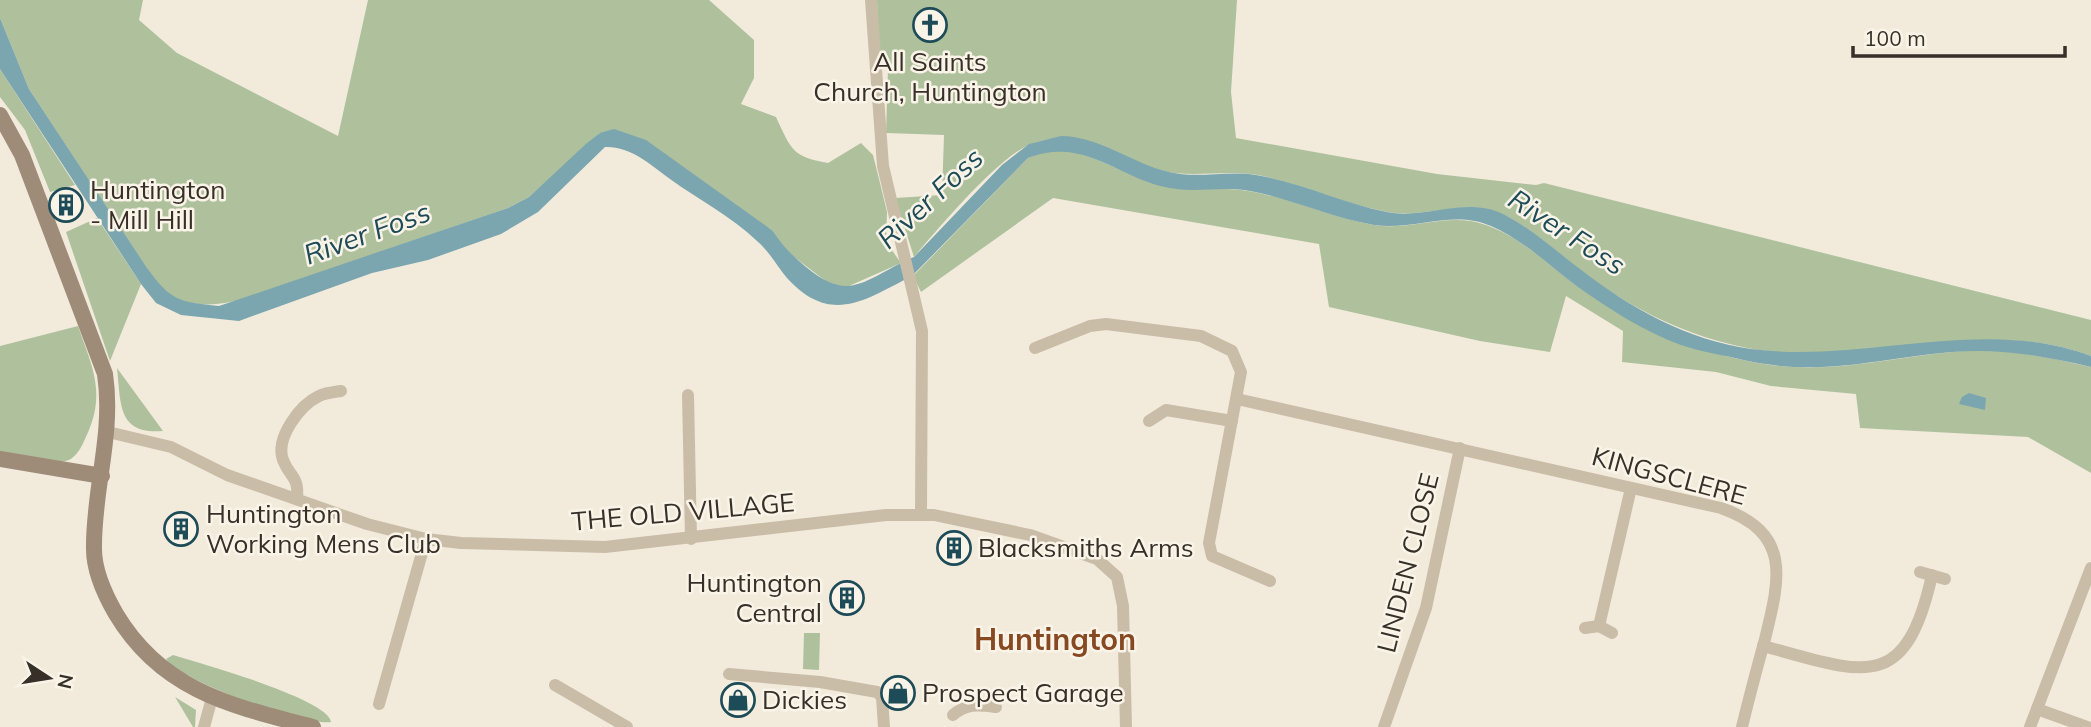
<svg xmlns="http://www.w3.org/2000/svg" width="2091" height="727" viewBox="0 0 2091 727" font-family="Mulish,sans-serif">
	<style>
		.green { fill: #afc19c }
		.water { fill: #7ba5af }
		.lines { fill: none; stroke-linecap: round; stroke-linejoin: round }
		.street { stroke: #cabda8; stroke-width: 12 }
		.secondary { stroke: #9e8c79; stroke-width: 16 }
		.labels { text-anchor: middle; stroke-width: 5; stroke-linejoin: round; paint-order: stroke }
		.poi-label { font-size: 26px; fill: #372f28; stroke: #faf4e8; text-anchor: start }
		.street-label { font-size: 26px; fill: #372f28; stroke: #faf4e8 }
		.water-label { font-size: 28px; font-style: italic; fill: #1d4b58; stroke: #faf4e8 }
		.quarter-label { font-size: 30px; font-weight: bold; fill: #864921; stroke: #faf4e8 }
	</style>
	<rect width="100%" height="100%" fill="#f2ebdc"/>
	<g class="green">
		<path d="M0,0H143L139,20L177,53L338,136L368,0H709L754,40V78L741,104L776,117C791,149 792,157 828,163L861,143L873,155L879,179L887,212L886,242L901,263L849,286H832L784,249L773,231L716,193L600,133L529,197L508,208L243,299C214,307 190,307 163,293L29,89L0,18Z"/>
		<path d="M877,0H1237L1231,92L1236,138L1437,174L1536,185L1544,183L2091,320V356C1979,314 1862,370 1747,348C1687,336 1634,310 1585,274C1559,254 1532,228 1502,214C1466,197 1426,219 1388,212C1343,204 1302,184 1258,175C1231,170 1202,176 1175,173C1121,166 1095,125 1034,143C1002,152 937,230 914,257L895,198L942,195L944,135L886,133L888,69L879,65Z"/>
		<polygon points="0,69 75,185 50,192 25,130 0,97"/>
		<path d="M1066,150C1099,156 1126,176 1157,184C1189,193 1222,185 1254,192C1295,200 1333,218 1374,225C1413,231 1449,211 1486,225C1521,237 1551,267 1580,288C1637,328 1681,347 1748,361C1821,377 1880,359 1952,352C1998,347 2046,356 2091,367V473L2028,437L1860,428L1856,394L1771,386L1716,372L1622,362L1623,331L1566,296L1550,352L1480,341L1329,307L1319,244L1053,198L921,292L913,276L1028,158L1046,151Z"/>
		<polygon points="97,218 141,284 110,361 66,232"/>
		<path d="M78,326C93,369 107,395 85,439C82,446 77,456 69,460C51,467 18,455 0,451V346Z"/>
		<path d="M117,368L163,431C117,435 121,403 117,368Z"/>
		<polygon points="804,633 820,633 819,670 803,669"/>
		<path d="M173,655C199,663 329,699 331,722C305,726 182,682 166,659Z"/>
		<polygon points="175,697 196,710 195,727 193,727"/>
	</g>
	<g class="water">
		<path d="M0,18L29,89L147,268C171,301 179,302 219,306L508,208L529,197L587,143L600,133L614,129L646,140L773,231C782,246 793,256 806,267C846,300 860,284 901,263L906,279C862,302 829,324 787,278C777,266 769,251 757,241C731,216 699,200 670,179C650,164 630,146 605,147L538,212L501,234L428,260L372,273L239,321L181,315L156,303L141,284L0,69Z"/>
		<path d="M1061,136C1099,136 1133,164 1169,172C1198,179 1227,170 1256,175C1300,182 1342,203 1387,212C1426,220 1467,195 1505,215C1532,229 1556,251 1580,269C1630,308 1687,340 1751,349C1864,364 1982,315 2091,356V367C2045,356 1999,348 1952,352C1870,359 1820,379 1735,358C1717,354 1698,351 1681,345C1645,332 1609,309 1578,287C1550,266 1523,240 1491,226C1453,209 1414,231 1374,225C1332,218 1292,199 1250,191C1226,186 1201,192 1177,189C1120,183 1089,135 1028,158L913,275L909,259L914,257L1002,165L1029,144Z"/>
		<polygon points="1969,393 1986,398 1985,410 1959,404 1962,397"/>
	</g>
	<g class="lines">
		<g class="street">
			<polyline points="871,0 883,166 922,331 921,514"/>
			<polyline points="1035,348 1090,326 1106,324 1201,336 1232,351 1241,372 1209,543 1212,556 1270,581"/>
			<polyline points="688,395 691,539"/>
			<path d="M1237,399L1721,508C1792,533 1780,578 1765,639C1757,668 1749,698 1742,727"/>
			<polyline points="1149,421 1166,410 1232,421"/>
			<polyline points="108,432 171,447 227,475 367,524 426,539 461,543 605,547 886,515 934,515 1030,535 1097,559 1117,577 1123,606 1126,727"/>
			<path d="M297,499C299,475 290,478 283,460C275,438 300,405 319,396C325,393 334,392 341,391"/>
			<polyline points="1920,572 1945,579"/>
			<polyline points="1599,626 1631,488"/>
			<polyline points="1585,628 1599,626 1612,633"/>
			<path d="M1763,646C1861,672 1905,697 1932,575"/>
			<polyline points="729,674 820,682 877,692 882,697 884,727"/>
			<polyline points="555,685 627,727"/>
			<polyline points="379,704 426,539"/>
			<polyline points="2037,709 2087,727"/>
			<path d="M953,715C967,703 978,705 996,707"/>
			<polyline points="204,727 212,698"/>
			<polyline points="1384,727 1426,608 1460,448"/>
			<polyline points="2030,727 2091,568"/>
		</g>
		<g class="secondary">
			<path d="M0,115L22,155L105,374C114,434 93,490 94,549C94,572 105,595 116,614C162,691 232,706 313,727"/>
			<polyline points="0,459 102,476"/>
		</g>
	</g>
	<defs>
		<g id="church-ring" transform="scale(1.75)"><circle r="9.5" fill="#faf4e8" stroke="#1d4b58" stroke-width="1.5"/><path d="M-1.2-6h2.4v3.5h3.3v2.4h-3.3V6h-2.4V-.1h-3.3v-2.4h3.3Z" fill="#1d4b58"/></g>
		<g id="building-ring" transform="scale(1.75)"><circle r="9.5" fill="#faf4e8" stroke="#1d4b58" stroke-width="1.5"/><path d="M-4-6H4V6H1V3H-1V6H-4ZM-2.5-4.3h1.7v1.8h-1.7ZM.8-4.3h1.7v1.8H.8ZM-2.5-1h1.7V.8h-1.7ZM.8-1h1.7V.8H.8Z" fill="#1d4b58"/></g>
		<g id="shop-ring" transform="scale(1.75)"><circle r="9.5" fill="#faf4e8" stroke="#1d4b58" stroke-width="1.5"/><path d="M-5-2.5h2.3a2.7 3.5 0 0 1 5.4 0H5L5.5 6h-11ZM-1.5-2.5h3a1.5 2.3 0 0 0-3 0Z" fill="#1d4b58"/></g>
	</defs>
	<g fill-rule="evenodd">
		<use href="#church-ring" x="930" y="25"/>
		<use href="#building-ring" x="66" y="205"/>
		<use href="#building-ring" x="181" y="529"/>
		<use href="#building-ring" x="954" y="548"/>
		<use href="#building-ring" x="847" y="598"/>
		<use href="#shop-ring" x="898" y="693"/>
		<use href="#shop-ring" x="738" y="700"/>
	</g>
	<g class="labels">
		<g class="poi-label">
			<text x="930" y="71" text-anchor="middle">All Saints<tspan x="930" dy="30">Church, Huntington</tspan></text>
			<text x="90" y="199">Huntington<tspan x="90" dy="30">- Mill Hill</tspan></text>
			<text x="206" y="523">Huntington<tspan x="206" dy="30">Working Mens Club</tspan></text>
			<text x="978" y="557">Blacksmiths Arms</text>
			<text x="822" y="592" text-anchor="end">Huntington<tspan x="822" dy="30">Central</tspan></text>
			<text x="922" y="702">Prospect Garage</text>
			<text x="762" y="709">Dickies</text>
		</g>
		<g class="street-label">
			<text transform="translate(1669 476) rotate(15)" y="9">KINGSCLERE</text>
			<text transform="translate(683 512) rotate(-5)" y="9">THE OLD VILLAGE</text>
			<text transform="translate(1408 563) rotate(-76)" y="9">LINDEN CLOSE</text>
		</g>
		<g class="water-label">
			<text transform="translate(930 198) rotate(-43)" y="10">River Foss</text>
			<text transform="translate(1567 232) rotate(33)" y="10">River Foss</text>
			<text transform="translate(367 233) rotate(-20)" y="10">River Foss</text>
		</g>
		<g class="quarter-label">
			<text x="1055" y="650">Huntington</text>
		</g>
	</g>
	<g transform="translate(49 678) rotate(102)" stroke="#faf4e8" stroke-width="5" paint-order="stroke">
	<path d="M0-5L12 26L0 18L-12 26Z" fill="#372f28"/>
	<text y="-10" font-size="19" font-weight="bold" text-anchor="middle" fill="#372f28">N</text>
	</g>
	<path d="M1853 46v10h212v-10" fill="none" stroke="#372f28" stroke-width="3.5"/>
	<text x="1864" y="46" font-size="21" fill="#372f28" stroke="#faf4e8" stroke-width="5" paint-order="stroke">100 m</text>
</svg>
